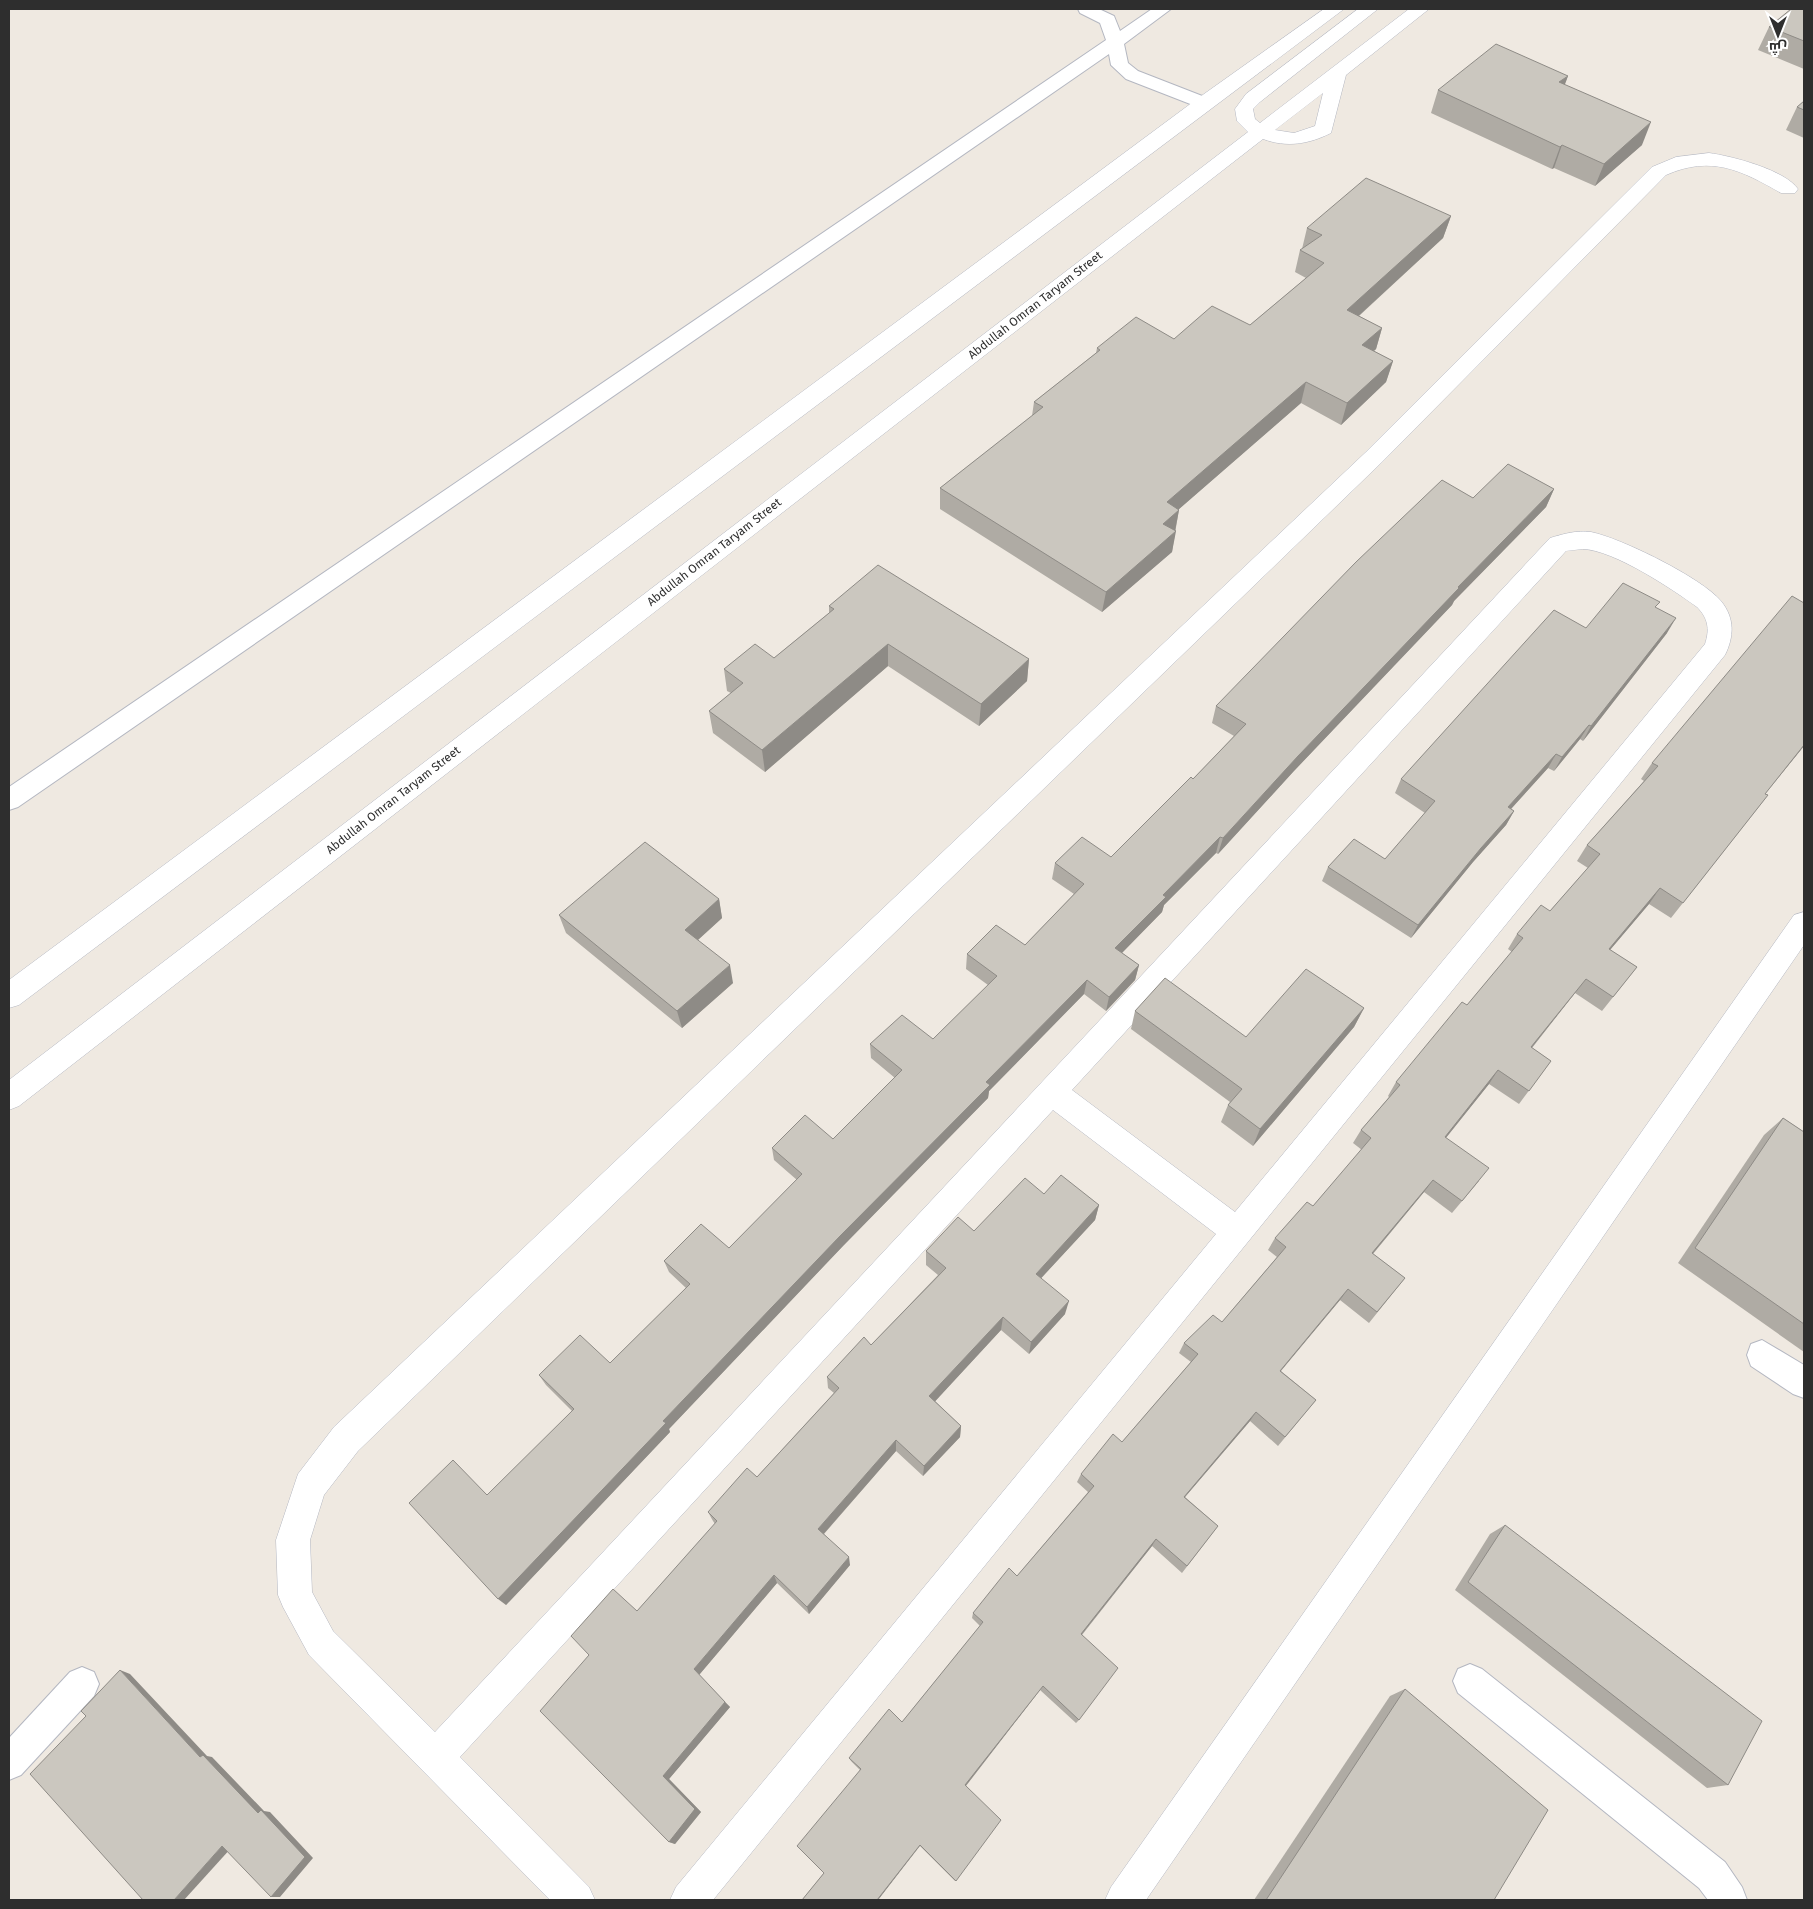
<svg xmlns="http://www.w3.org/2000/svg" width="1813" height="1909" viewBox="0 0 1813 1909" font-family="'Fira Sans',Cairo,sans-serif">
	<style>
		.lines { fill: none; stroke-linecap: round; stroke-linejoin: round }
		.service-casing { stroke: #b4b7c1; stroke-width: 2 }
		.minor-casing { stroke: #b4b7c1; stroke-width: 1 }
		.tertiary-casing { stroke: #b4b7c1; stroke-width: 1 }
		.service { fill: #fff; fill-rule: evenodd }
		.minor { fill: #fff; fill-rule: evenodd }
		.tertiary { fill: #fff; fill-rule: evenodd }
		.wall { fill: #afaba4 }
		.shaded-wall { fill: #8e8b86 }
		.building { fill: #cbc7bf; stroke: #8e8b86 }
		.labels { text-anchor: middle; stroke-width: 4; stroke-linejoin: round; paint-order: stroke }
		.street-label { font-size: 12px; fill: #2e2e2e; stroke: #fff }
	</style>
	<rect width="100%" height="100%" fill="#efe9e1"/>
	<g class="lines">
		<g class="service-casing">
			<g id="service">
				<polygon points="1078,9 1099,9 1114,16 1120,31 1152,9 1171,9 1124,44 1128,63 1138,71 1210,99 1213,103 1210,107 1198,107 1126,79 1111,65 1109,54 18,807 9,810 9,787 1106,40 1100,23 1080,13"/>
				<polygon points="1762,1340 1804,1365 1804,1398 1793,1394 1751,1366 1747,1355 1751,1344"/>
				<polygon points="1470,1664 1482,1669 1725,1862 1742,1887 1747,1900 1708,1900 1699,1888 1458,1693 1453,1681 1458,1669"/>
				<polygon points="82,1667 94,1672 99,1684 94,1696 21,1775 9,1780 9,1738 70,1672"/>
			</g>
		</g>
		<g class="minor-casing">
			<g id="minor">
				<path d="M1709,153C1732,156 1785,170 1798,189L1795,193H1781C1741,170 1711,155 1666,175L1382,462L358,1451L324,1495L310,1540L312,1592L333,1631L435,1732L1550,538C1563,534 1577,530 1591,532C1621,538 1702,578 1721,601C1735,618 1734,637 1725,655L713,1900H670L676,1887L1216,1234L1053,1110L460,1757L589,1887L595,1900H550L309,1655L283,1607L278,1595L276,1540L298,1474L334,1427L1366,452L1652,167L1676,157ZM1583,549C1614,550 1672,589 1697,607C1708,618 1710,629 1705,644L1235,1212L1072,1090L1566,551Z"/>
				<polygon points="1804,912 1804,945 1146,1900 1105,1900 1111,1887 1794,915"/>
			</g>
		</g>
		<g class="tertiary-casing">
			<g id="tertiary">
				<polygon points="1324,9 1344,9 19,1005 9,1008 9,980 1197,99"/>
				<path d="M1358,9H1378L1260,102L1253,109L1255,119L1260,123L1409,9H1429L1346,75L1331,133C1309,144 1287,148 1263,139L19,1106L9,1110V1080L1248,132L1237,121L1235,109L1246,94ZM1323,93L1315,126L1294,133L1275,130Z"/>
			</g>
		</g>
		<use href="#service" class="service"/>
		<use href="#minor" class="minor"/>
		<use href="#tertiary" class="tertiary"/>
	</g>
	<g class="wall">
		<polygon points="1804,9 1804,69 1758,50 1769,27"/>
		<polygon points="1568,76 1564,85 1642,145 1595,186 1554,168 1552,169 1431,113 1438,90"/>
		<polygon points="1804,101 1804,138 1786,130 1797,107"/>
		<polygon points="1451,216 1443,238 1359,316 1382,328 1376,349 1374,351 1393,361 1386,382 1341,425 1301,403 1179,509 1172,552 1102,612 940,509 940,488 1032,416 1034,402 1096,353 1097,348 1174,339 1250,325 1306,278 1295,272 1300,250 1302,249 1307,228"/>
		<polygon points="1554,489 1546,507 1454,601 1452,605 1293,772 1218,854 1216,853 1164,905 1162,912 1122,953 1139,965 1135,980 1106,1011 1084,994 989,1091 988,1098 842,1247 669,1429 670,1432 506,1605 488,1495 572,1411 546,1385 539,1375 610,1363 686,1288 669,1272 664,1261 729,1248 797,1180 774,1160 772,1148 833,1139 895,1078 871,1058 870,1044 933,1039 988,985 966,969 967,954 1025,945 1074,894 1052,879 1055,863 1111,857 1193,779 1234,736 1212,723 1216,706 1473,498"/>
		<polygon points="829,606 1029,659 1027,681 979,726 888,666 765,772 713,733 709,711 731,693 727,691 724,669 774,658 829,613"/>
		<polygon points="1657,608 1667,633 1583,741 1580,739 1554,771 1548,768 1511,809 1514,811 1506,825 1473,862 1411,938 1322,881 1328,867 1385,859 1425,813 1395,793 1401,779"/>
		<polygon points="1804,746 1765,794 1768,795 1671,918 1649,904 1610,950 1637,967 1602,1011 1575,993 1532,1048 1551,1061 1519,1104 1489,1084 1446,1138 1479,1181 1452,1213 1424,1192 1373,1254 1405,1278 1369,1323 1340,1300 1281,1371 1316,1400 1278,1446 1250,1421 1185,1497 1218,1526 1182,1573 1152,1546 1082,1635 1079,1720 1076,1723 1040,1690 966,1786 956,1881 955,1881 920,1846 878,1900 802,1900 824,1873 860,1770 851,1761 849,1758 902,1722 980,1626 972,1618 973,1613 1017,1576 1088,1492 1077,1482 1081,1474 1122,1442 1191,1362 1179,1353 1184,1343 1222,1322 1277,1257 1268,1250 1275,1238 1313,1206 1362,1150 1353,1143 1361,1130 1389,1097 1388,1096 1396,1082 1467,1005 1512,952 1508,949 1517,934 1550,911 1588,868 1577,861 1587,845 1644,781 1641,779 1652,763"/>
		<polygon points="719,899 722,918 698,940 733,983 682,1028 566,933 559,915"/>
		<polygon points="1364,1008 1354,1027 1253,1146 1221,1122 1228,1105 1230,1102 1131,1029 1135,1011 1246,1037"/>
		<polygon points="1783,1118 1804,1132 1804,1352 1678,1263 1764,1135"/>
		<polygon points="1044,1194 1099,1205 1095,1220 1041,1278 1065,1314 1029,1354 1001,1330 935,1401 961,1426 960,1437 923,1476 896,1451 824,1534 850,1565 809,1614 777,1583 699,1675 730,1707 669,1779 701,1812 675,1844 669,1842 637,1611 715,1524 713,1521 708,1512 757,1477 834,1393 828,1388 827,1377 871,1345 938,1275 926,1265 926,1251 974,1231"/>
		<polygon points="1505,1525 1728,1785 1707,1788 1455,1590 1490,1534"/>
		<polygon points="1405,1689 1494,1900 1254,1900 1390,1696"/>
	</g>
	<g class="shaded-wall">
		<polygon points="1568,76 1560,98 1559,82"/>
		<polygon points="1651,122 1642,145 1595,186 1604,164"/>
		<polygon points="1562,145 1554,168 1552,169 1560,147"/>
		<polygon points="1451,216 1443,238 1341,332 1347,310"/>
		<polygon points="1382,328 1376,349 1356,367 1362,345"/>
		<polygon points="1393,361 1386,382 1341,425 1347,403"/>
		<polygon points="1306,382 1301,403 1163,523 1167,502"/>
		<polygon points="1554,489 1546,507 1454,601 1452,605 1293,772 1218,854 1223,838 1298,756 1458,587"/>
		<polygon points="1179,510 1175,531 1163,524"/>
		<polygon points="1176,531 1172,552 1102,612 1106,592"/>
		<polygon points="1676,618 1667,633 1583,741 1591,726"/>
		<polygon points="888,644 888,666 765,772 762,750"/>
		<polygon points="1029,659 1027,681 979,726 981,704"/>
		<polygon points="1589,725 1580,739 1554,771 1562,757"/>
		<polygon points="1804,745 1804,746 1752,810 1765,794"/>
		<polygon points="1556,754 1548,768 1500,821 1508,807"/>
		<polygon points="1514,811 1506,825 1473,862 1411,938 1418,925 1481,848"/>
		<polygon points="1220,837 1216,853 1164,905 1162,912 1112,963 1115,948 1163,895"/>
		<polygon points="1660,888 1649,904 1598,964 1609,949"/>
		<polygon points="719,899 722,918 689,948 685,930"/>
		<polygon points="730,965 733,983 682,1028 677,1011"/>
		<polygon points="1139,965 1135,980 1106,1011 1109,997"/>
		<polygon points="1586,979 1575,993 1521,1061 1531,1047"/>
		<polygon points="1087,980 1084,994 989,1091 988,1098 842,1247 669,1429 670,1432 506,1605 498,1599 663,1421 986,1082"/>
		<polygon points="1364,1008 1354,1027 1253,1146 1260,1129"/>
		<polygon points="1498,1070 1489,1084 1436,1150 1445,1137"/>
		<polygon points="1433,1180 1424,1192 1364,1264 1372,1253"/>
		<polygon points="1099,1205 1095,1220 1033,1287 1036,1274"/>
		<polygon points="1348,1289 1340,1300 1273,1380 1280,1371"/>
		<polygon points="1069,1301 1065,1314 1029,1354 1031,1342"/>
		<polygon points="1003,1317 1001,1330 929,1408 929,1396"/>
		<polygon points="1256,1412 1250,1421 1179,1504 1184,1497"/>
		<polygon points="961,1426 960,1437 923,1476 924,1466"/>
		<polygon points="896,1440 896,1451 820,1538 818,1529"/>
		<polygon points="1156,1539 1152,1546 1078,1639 1081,1634"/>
		<polygon points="849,1557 850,1565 809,1614 807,1607"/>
		<polygon points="774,1575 777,1583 699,1675 694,1669"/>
		<polygon points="120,1670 130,1674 207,1756 212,1757 264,1811 270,1812 313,1858 280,1897 271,1897 258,1813 200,1757"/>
		<polygon points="1043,1686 1040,1690 964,1788 965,1785"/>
		<polygon points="725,1702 730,1707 669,1779 701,1812 675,1844 669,1842 663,1776"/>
		<polygon points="920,1845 878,1900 877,1900"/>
		<polygon points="222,1846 232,1847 184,1900 174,1900"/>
	</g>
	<g class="building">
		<polygon points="1791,9 1804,9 1804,41 1769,27"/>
		<polygon points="1496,44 1568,76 1559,82 1651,122 1604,164 1562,145 1560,147 1438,90"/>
		<polygon points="1804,101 1804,110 1797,107"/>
		<polygon points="1366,178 1451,216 1347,310 1382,328 1362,345 1393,361 1347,403 1306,382 1167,502 1179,510 1163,524 1176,531 1106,592 940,488 1043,407 1034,402 1100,350 1097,348 1136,317 1174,339 1212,306 1250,325 1324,263 1300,250 1322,235 1307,228"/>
		<polygon points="1508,464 1554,489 1458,587 1459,588 1298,756 1223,838 1220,837 1163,895 1166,897 1115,948 1139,965 1109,997 1087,980 986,1082 990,1085 840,1236 663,1421 666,1423 498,1599 409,1503 453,1460 487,1495 574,1409 539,1375 580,1335 610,1363 690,1284 664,1261 701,1224 729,1248 802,1174 772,1148 805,1115 833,1139 902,1070 870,1044 902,1015 933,1039 997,976 967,954 996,925 1025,945 1084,884 1055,863 1082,837 1111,857 1191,777 1193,779 1246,724 1216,706 1356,562 1442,480 1473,498"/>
		<polygon points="878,565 1029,659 981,704 888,644 762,750 709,711 743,683 724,669 755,644 774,658 834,609 829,606"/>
		<polygon points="1623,583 1660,602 1655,607 1676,618 1591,726 1589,725 1562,757 1556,754 1508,807 1514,811 1481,848 1418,925 1328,867 1354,839 1385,859 1435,801 1401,779 1554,610 1586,628"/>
		<polygon points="1792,596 1804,603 1804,745 1765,794 1768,795 1683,903 1660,888 1609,949 1637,967 1613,997 1586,979 1531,1047 1551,1061 1529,1091 1498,1070 1445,1137 1489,1168 1462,1201 1433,1180 1372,1253 1405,1278 1377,1312 1348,1289 1280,1371 1316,1400 1285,1437 1256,1412 1184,1497 1218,1526 1187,1566 1156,1539 1081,1634 1118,1668 1079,1720 1043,1686 965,1785 1001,1820 956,1881 920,1845 877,1900 802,1900 824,1873 797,1846 861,1769 849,1758 889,1709 902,1722 983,1622 973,1613 1009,1568 1017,1576 1094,1486 1081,1474 1113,1434 1122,1442 1198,1354 1184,1343 1213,1315 1222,1322 1286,1247 1275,1238 1307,1202 1313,1206 1371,1138 1361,1130 1400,1085 1396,1082 1462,1002 1467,1005 1523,938 1517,934 1541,905 1550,911 1600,854 1587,845 1658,766 1652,763"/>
		<polygon points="645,842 719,899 685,930 730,965 677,1011 559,915"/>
		<polygon points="1306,969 1364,1008 1260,1129 1228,1105 1242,1089 1135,1011 1165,978 1246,1037"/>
		<polygon points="1783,1118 1804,1132 1804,1324 1695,1248"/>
		<polygon points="1061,1175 1099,1205 1036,1274 1069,1301 1031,1342 1003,1317 929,1396 961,1426 924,1466 896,1440 818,1529 849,1557 807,1607 774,1575 694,1669 725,1702 663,1776 695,1809 669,1842 540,1711 589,1655 571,1636 613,1589 637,1611 717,1521 708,1512 747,1468 757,1477 839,1388 827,1377 864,1337 871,1345 946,1268 926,1251 958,1217 974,1231 1025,1178 1044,1194"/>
		<polygon points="1505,1525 1762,1721 1728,1785 1468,1582"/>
		<polygon points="120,1670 200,1757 203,1755 258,1813 261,1810 305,1857 271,1897 222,1846 174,1900 143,1900 30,1774 86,1716 81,1711"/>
		<polygon points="1405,1689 1548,1810 1494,1900 1266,1900"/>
	</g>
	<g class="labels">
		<g class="street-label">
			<text transform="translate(1035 305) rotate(-38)" y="4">Abdullah Omran Taryam Street</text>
			<text transform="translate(714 552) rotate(-38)" y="4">Abdullah Omran Taryam Street</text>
			<text transform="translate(393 800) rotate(-38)" y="4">Abdullah Omran Taryam Street</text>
		</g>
	</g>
	<rect width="1813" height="1909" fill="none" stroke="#2e2e2e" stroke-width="20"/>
	<g transform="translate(1778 35) rotate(180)" stroke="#ffffff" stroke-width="4" paint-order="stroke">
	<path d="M0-4L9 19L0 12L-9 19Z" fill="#2e2e2e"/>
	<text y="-8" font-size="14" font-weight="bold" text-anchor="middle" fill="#2e2e2e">ش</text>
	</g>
</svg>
